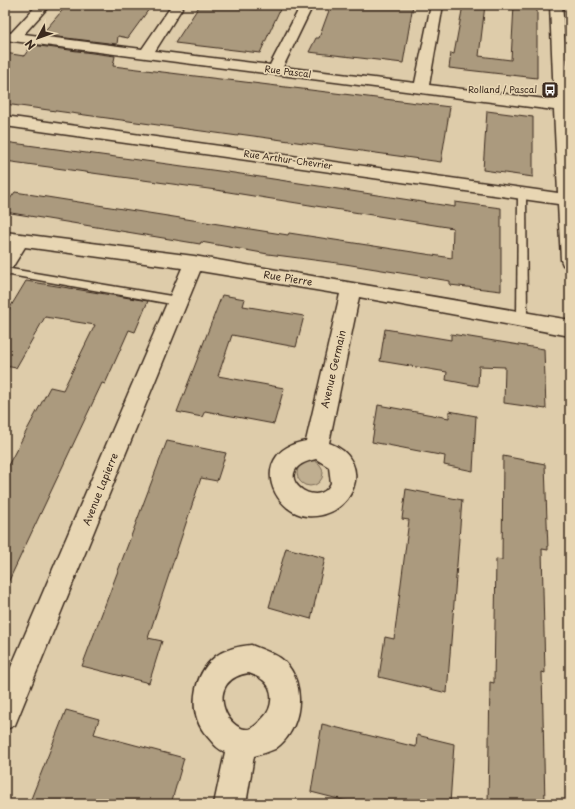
<svg xmlns="http://www.w3.org/2000/svg" width="575" height="809" viewBox="0 0 575 809" font-family="'Playpen Sans',sans-serif">
	<style>
		.green { fill: #bfae90; stroke: #7d6c57 }
		.building { fill: #ab9a7e; stroke: #3b2a1e }
		.lines { fill: none; stroke-linecap: round; stroke-linejoin: round }
		.lane-casing { stroke: #3b2a1e; stroke-width: 3 }
		.street-casing { stroke: #3b2a1e; stroke-width: 3 }
		.lane { fill: #e8d6b3; fill-rule: evenodd }
		.street { fill: #e8d6b3; fill-rule: evenodd }
		.labels { text-anchor: middle; stroke-width: 3.5; stroke-linejoin: round; paint-order: stroke }
		.far-street-label { font-size: 9px; fill: #3b2a1e; stroke: #e8d6b3 }
		.far-poi-label { font-size: 9px; fill: #3b2a1e; stroke: #e8d6b3; text-anchor: end }
		.street-label { font-size: 10px; fill: #3b2a1e; stroke: #e8d6b3 }
	</style>
	<rect width="100%" height="100%" fill="#deccaa"/>
	<filter id="ink" filterUnits="userSpaceOnUse"><feTurbulence type="fractalNoise" baseFrequency=".025" numOctaves="2"/><feDisplacementMap in="SourceGraphic" scale="8" xChannelSelector="R" yChannelSelector="G"/><feConvolveMatrix kernelMatrix="1 2 1 2 8 2 1 2 1" color-interpolation-filters="sRGB"/></filter>
	<g filter="url(#ink)">
		<g class="green">
			<polygon points="556,5 570,5 570,106"/>
			<circle cx="310" cy="473" r="13"/>
		</g>
		<g class="building">
			<polygon points="67,5 152,5 128,38 118,36 117,44 41,35"/>
			<polygon points="200,5 257,9 259,5 282,5 260,53 175,43"/>
			<polygon points="331,5 413,5 403,63 309,52 316,38 319,38"/>
			<polygon points="463,5 485,5 479,56 511,60 514,5 537,5 537,78 449,68 451,53 454,54"/>
			<polygon points="32,45 115,56 113,66 450,107 441,162 239,134 238,136 5,104 5,53 24,56"/>
			<polygon points="487,111 533,117 533,177 483,170"/>
			<polygon points="5,142 234,173 455,207 455,202 501,208 501,291 450,285 450,281 345,264 268,254 201,242 200,244 5,212 5,206 15,192 288,235 289,233 452,258 453,228 216,190 5,161"/>
			<polygon points="26,281 148,301 135,332 129,330 105,384 102,383 5,589 5,471 50,387 63,390 95,325 45,317 16,368 5,366 5,316"/>
			<polygon points="222,295 245,299 243,306 304,316 296,347 232,335 218,376 284,388 274,424 205,411 202,417 177,412"/>
			<polygon points="385,329 451,340 451,334 544,349 546,409 504,403 505,367 479,366 478,386 446,380 447,372 380,361"/>
			<polygon points="378,405 449,418 449,411 476,416 473,471 444,465 445,456 372,442"/>
			<polygon points="167,441 226,453 217,481 201,478 148,638 162,641 149,683 82,666"/>
			<polygon points="503,456 545,464 548,550 542,549 545,673 542,672 545,804 488,804 490,682 494,683 496,559 502,560"/>
			<polygon points="406,489 462,500 447,693 379,677 385,637 394,639 409,520 402,519"/>
			<polygon points="286,548 325,558 311,619 269,607"/>
			<polygon points="66,710 99,719 94,734 184,758 171,804 29,804"/>
			<polygon points="322,724 416,747 417,735 454,744 450,804 358,804 311,792"/>
		</g>
		<g class="lines">
			<g class="lane-casing">
				<g id="lane">
					<polygon points="522,190 526,193 527,319 522,323 517,319 518,193"/>
					<polygon points="5,268 177,297 182,301 177,305 5,274"/>
				</g>
			</g>
			<g class="street-casing">
				<g id="street">
					<polygon points="37,5 50,5 24,34 142,49 172,5 184,5 155,51 270,65 301,5 313,5 283,67 415,83 431,5 443,5 429,85 554,100 550,5 562,5 570,102 570,267 563,265 561,260 558,204 5,126 5,116 558,193 554,110 5,40 5,32 11,33"/>
					<path d="M5,232L194,256L570,320V336L359,297L329,443C377,461 353,520 307,516C280,513 260,478 277,456C284,446 296,443 306,441L340,294L200,271L15,725L5,730V681L182,268L25,247L12,268L5,270V248L8,245L5,244ZM316,459L329,467L331,483C317,514 264,470 316,459Z"/>
					<path d="M251,645C261,649 277,654 284,661C308,684 302,731 275,749C269,752 261,754 254,756L246,804H214L225,752C217,749 213,743 207,736C187,714 192,675 216,656C226,649 239,646 251,645ZM249,673C254,675 259,677 263,680C275,689 273,709 263,718C259,722 255,728 249,729C225,732 204,679 249,673Z"/>
				</g>
			</g>
			<use href="#lane" class="lane"/>
			<use href="#street" class="street"/>
		</g>
	</g>
	<defs>
		<g id="bus-square" transform="scale(0.9)"><rect x="-9" y="-9" width="18" height="18" rx="4" fill="#3b2a1e" stroke="#e8d6b3"/><path d="M-5-6H5V4H4V6H2V4H-2V6H-4V4H-5ZM-3.5-4V0h7V-4ZM-3.5 1.2v1.5H-2V1.2ZM2 1.2v1.5H3.5V1.2Z" fill="#fff"/></g>
	</defs>
	<g fill-rule="evenodd">
		<use href="#bus-square" x="550" y="90"/>
	</g>
	<g class="labels">
		<g class="far-street-label">
			<text transform="translate(288 72) rotate(7)" y="3">Rue Pascal</text>
			<text transform="translate(288 160) rotate(8)" y="3">Rue Arthur-Chevrier</text>
		</g>
		<g class="far-poi-label">
			<text x="537" y="93">Rolland / Pascal</text>
		</g>
		<g class="street-label">
			<text transform="translate(288 278) rotate(9)" y="4">Rue Pierre</text>
			<text transform="translate(333 369) rotate(-77)" y="4">Avenue Germain</text>
			<text transform="translate(100 489) rotate(-68)" y="4">Avenue Lapierre</text>
		</g>
	</g>
	<rect width="575" height="809" fill="none" stroke="#e8d6b3" stroke-width="20"/>
	<rect x="10" y="10" width="555" height="789" fill="none" stroke="#3b2a1e" stroke-width="1.5" filter="url(#ink)"/>
	<g transform="translate(38 38) rotate(229)" stroke="#e8d6b3" stroke-width="3" paint-order="stroke">
	<path d="M0-3L7 15L0 10L-7 15Z" fill="#3b2a1e"/>
	<text y="-6" font-size="11" font-weight="bold" text-anchor="middle" fill="#3b2a1e">N</text>
	</g>
</svg>
